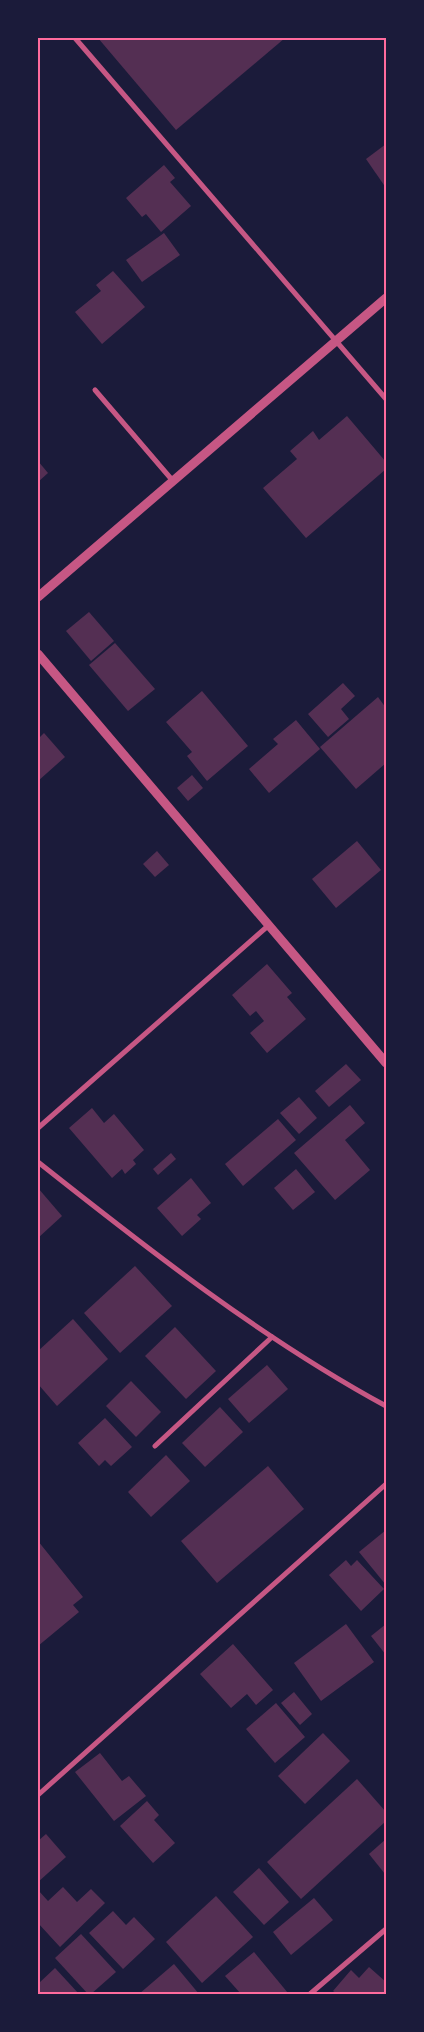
<svg xmlns="http://www.w3.org/2000/svg" width="424" height="2032" viewBox="0 0 424 2032" font-family="Lato,sans-serif">
	<style>
		.building { fill: #542f53 }
		.lines { fill: none; stroke-linecap: round; stroke-linejoin: round }
		.minor { stroke: #c65784; stroke-width: 5 }
		.tertiary { stroke: #c65784; stroke-width: 9 }
		.neatline { fill: none; stroke: #ff6b9d; stroke-width: 2 }
	</style>
	<rect width="100%" height="100%" fill="#1b1b3a"/>
	<g class="building">
		<polygon points="98,38 285,38 176,130"/>
		<polygon points="386,144 386,188 366,159"/>
		<polygon points="164,165 175,178 170,182 191,206 161,232 146,214 142,217 126,198"/>
		<polygon points="164,233 180,255 142,282 126,260"/>
		<polygon points="113,271 145,307 102,344 75,312 101,291 96,285"/>
		<polygon points="347,416 386,462 386,469 306,538 263,488 297,459 290,451 313,431 319,440"/>
		<polygon points="38,461 48,473 38,482"/>
		<polygon points="89,612 114,641 91,661 66,631"/>
		<polygon points="115,643 155,689 128,711 89,665"/>
		<polygon points="343,683 355,696 341,709 349,719 328,737 308,714"/>
		<polygon points="202,691 248,746 207,781 187,756 192,752 166,722"/>
		<polygon points="378,697 386,708 386,763 356,789 320,747"/>
		<polygon points="296,720 320,749 269,793 249,769 278,744 273,739"/>
		<polygon points="44,733 65,757 38,781 38,739"/>
		<polygon points="192,775 203,788 188,801 177,788"/>
		<polygon points="357,841 381,870 336,908 312,879"/>
		<polygon points="157,851 169,865 155,877 143,864"/>
		<polygon points="267,964 292,993 287,997 306,1019 267,1053 250,1033 264,1021 256,1011 250,1016 232,995"/>
		<polygon points="346,1064 361,1080 329,1107 315,1091"/>
		<polygon points="299,1097 317,1118 299,1134 280,1113"/>
		<polygon points="350,1105 365,1123 345,1140 370,1170 335,1200 294,1153"/>
		<polygon points="92,1108 104,1123 114,1114 144,1150 133,1160 136,1164 125,1174 122,1169 112,1178 69,1128"/>
		<polygon points="278,1119 296,1140 243,1186 225,1164"/>
		<polygon points="171,1153 176,1159 158,1175 153,1169"/>
		<polygon points="296,1169 315,1192 293,1210 274,1188"/>
		<polygon points="191,1178 211,1203 197,1215 201,1219 182,1236 157,1208"/>
		<polygon points="38,1188 62,1216 38,1238"/>
		<polygon points="135,1266 172,1306 120,1353 84,1313"/>
		<polygon points="73,1319 108,1359 57,1406 38,1384 38,1351"/>
		<polygon points="175,1327 216,1371 186,1399 145,1356"/>
		<polygon points="267,1365 288,1389 249,1423 228,1399"/>
		<polygon points="131,1381 161,1412 136,1437 106,1406"/>
		<polygon points="220,1407 243,1432 205,1467 182,1443"/>
		<polygon points="105,1418 132,1447 111,1466 105,1460 99,1466 78,1443"/>
		<polygon points="166,1455 190,1481 151,1517 128,1492"/>
		<polygon points="268,1466 304,1509 217,1583 181,1541"/>
		<polygon points="386,1530 386,1585 359,1552"/>
		<polygon points="38,1541 83,1597 73,1605 79,1612 38,1646"/>
		<polygon points="346,1560 351,1566 357,1560 384,1589 361,1611 329,1575"/>
		<polygon points="346,1624 374,1662 321,1701 294,1663"/>
		<polygon points="386,1624 386,1655 371,1636"/>
		<polygon points="233,1644 273,1690 256,1705 247,1694 231,1708 200,1674"/>
		<polygon points="294,1692 312,1714 300,1725 281,1703"/>
		<polygon points="276,1703 305,1737 275,1763 246,1729"/>
		<polygon points="323,1733 350,1761 305,1804 278,1776"/>
		<polygon points="100,1753 122,1781 129,1776 146,1796 114,1821 75,1772"/>
		<polygon points="357,1779 386,1812 386,1821 301,1899 267,1862"/>
		<polygon points="147,1801 159,1815 154,1820 175,1843 153,1863 120,1826"/>
		<polygon points="46,1834 66,1857 38,1882 38,1841"/>
		<polygon points="386,1839 386,1872 385,1874 369,1854"/>
		<polygon points="259,1868 289,1902 264,1925 233,1892"/>
		<polygon points="63,1887 77,1902 91,1889 105,1903 60,1947 38,1923 38,1890 48,1901"/>
		<polygon points="216,1896 253,1937 202,1983 166,1942"/>
		<polygon points="314,1898 333,1920 291,1955 273,1932"/>
		<polygon points="113,1911 126,1925 134,1917 155,1939 123,1969 89,1933"/>
		<polygon points="81,1934 116,1972 91,1994 88,1994 55,1958"/>
		<polygon points="254,1952 288,1993 285,1994 241,1994 225,1976"/>
		<polygon points="174,1964 199,1994 139,1994"/>
		<polygon points="369,1967 386,1982 386,1994 337,1994 333,1991 351,1970 359,1978"/>
		<polygon points="55,1968 79,1994 38,1994 38,1984"/>
	</g>
	<g class="lines">
		<g class="minor">
			<polyline points="75,38 386,399"/>
			<polyline points="95,390 173,481"/>
			<polyline points="38,1128 269,925"/>
			<path d="M38,1162C149,1250 261,1338 386,1406"/>
			<polyline points="155,1446 272,1337"/>
			<polyline points="38,1795 386,1484"/>
			<polyline points="310,1994 386,1929"/>
		</g>
		<g class="tertiary">
			<polyline points="38,597 386,298"/>
			<polyline points="38,654 386,1063"/>
		</g>
	</g>
	<rect width="424" height="2032" fill="none" stroke="#1b1b3a" stroke-width="78"/>
	<rect x="39" y="39" width="346" height="1954" class="neatline"/>
</svg>
